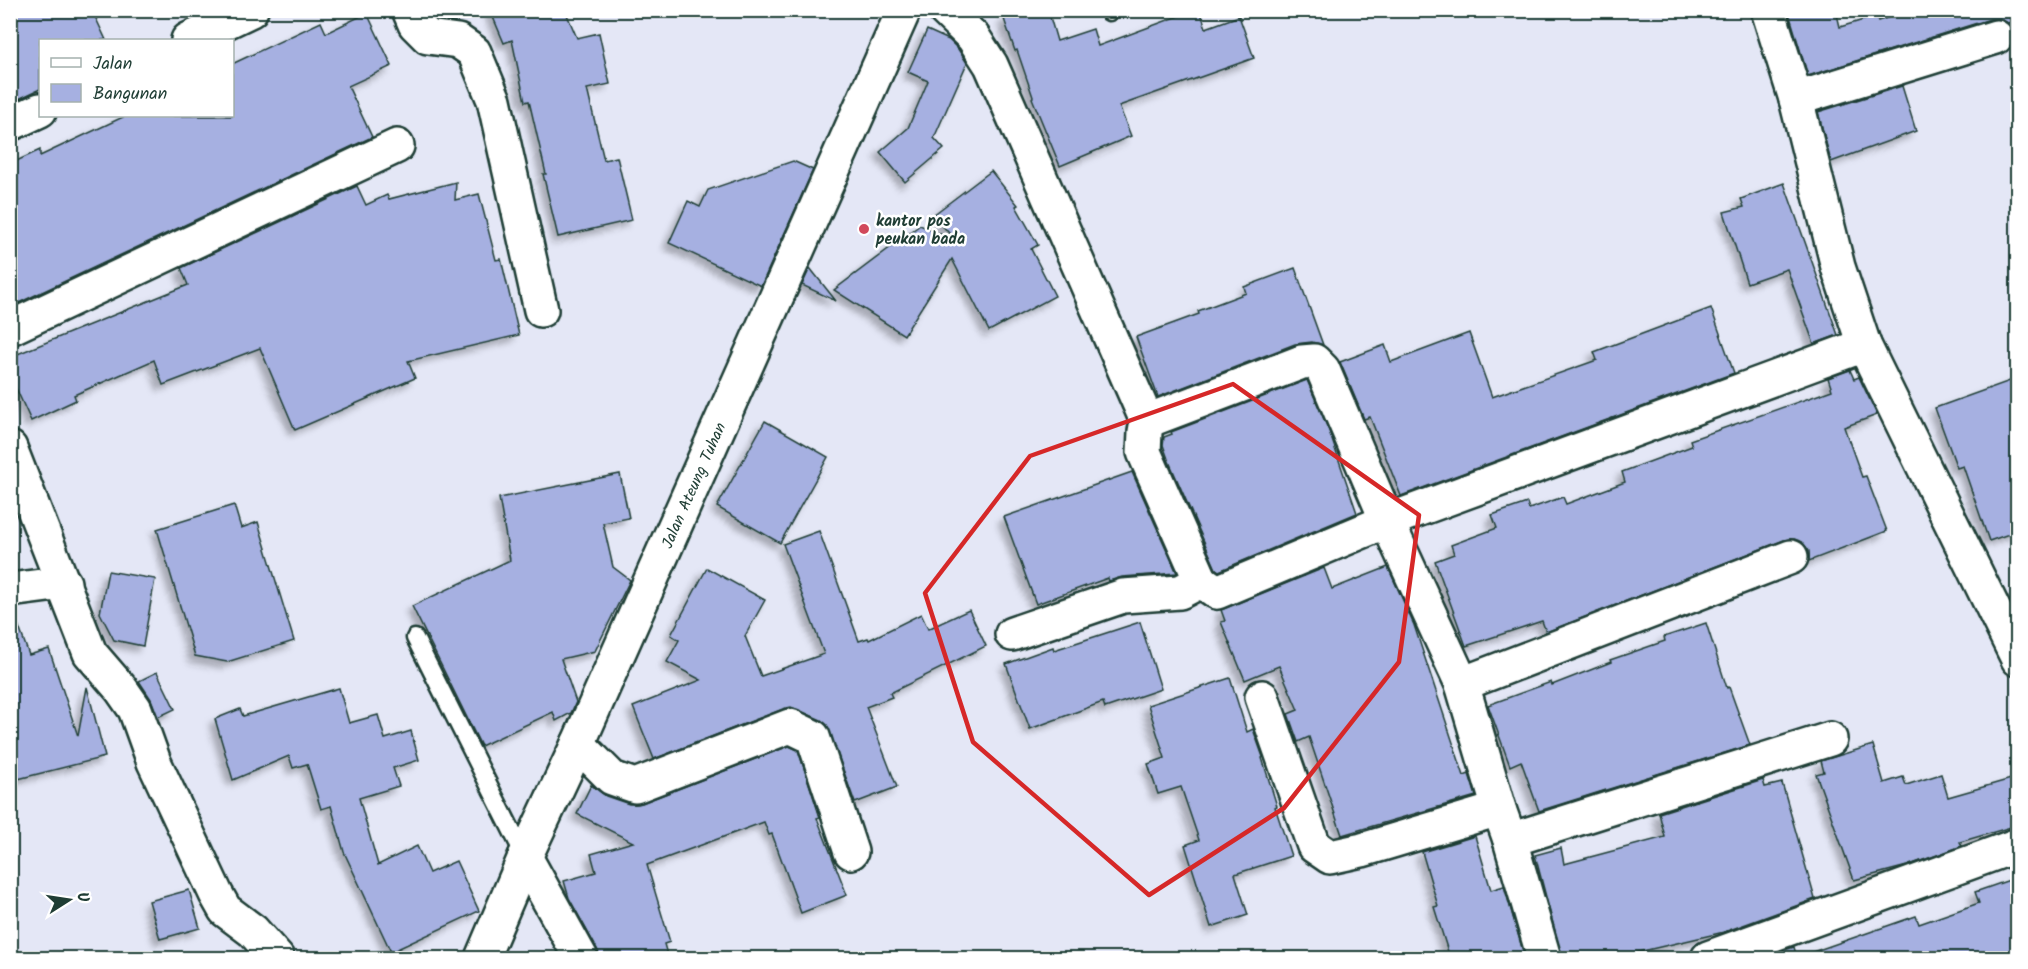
<svg xmlns="http://www.w3.org/2000/svg" width="2028" height="969" viewBox="0 0 2028 969" font-family="Kalam,sans-serif">
	<style>
		.building { fill: #a6b0e1; stroke: #1f3d34; stroke-width: 1.5; filter: url(#shadow) }
		.lines { fill: none; stroke-linecap: round; stroke-linejoin: round }
		.service-casing { stroke: #1f3d34; stroke-width: 21 }
		.minor-casing { stroke: #1f3d34; stroke-width: 38 }
		.tertiary-casing { stroke: #1f3d34; stroke-width: 38 }
		.service { stroke: #fff; stroke-width: 16 }
		.minor { stroke: #fff; stroke-width: 33 }
		.tertiary { stroke: #fff; stroke-width: 33 }
		.marked { fill: none; stroke: #d62828; stroke-width: 4.5; stroke-linejoin: round }
		.poi-dot { fill: #d1495b; stroke: #fff; stroke-width: 2 }
		.labels { text-anchor: middle; stroke-width: 5; stroke-linejoin: round; paint-order: stroke }
		.poi-label { font-size: 16px; font-weight: bold; fill: #1f3d34; stroke: #fff; text-anchor: start }
		.street-label { font-size: 16px; fill: #1f3d34; stroke: #fff }
	</style>
	<defs>
		<filter id="shadow"><feDropShadow dx="-5.5" dy="5.5" stdDeviation="3" flood-color="#0004"/></filter>
	</defs>
	<rect width="100%" height="100%" fill="#e4e7f6"/>
	<filter id="ink" filterUnits="userSpaceOnUse"><feTurbulence type="fractalNoise" baseFrequency=".0167" numOctaves="2"/><feDisplacementMap in="SourceGraphic" scale="12" xChannelSelector="R" yChannelSelector="G"/><feConvolveMatrix kernelMatrix="1 2 1 2 8 2 1 2 1" color-interpolation-filters="sRGB"/></filter>
	<g filter="url(#ink)">
		<g class="building">
			<polygon points="10,10 92,10 106,40 40,40 40,89 10,103"/>
			<polygon points="490,10 565,10 577,38 599,33 610,84 587,89 604,160 617,157 632,220 558,237 543,174 546,174 529,101 525,102 512,40 504,43"/>
			<polygon points="1030,10 1048,10 1057,41 1093,29 1098,46 1195,10 1200,10 1206,28 1239,16 1254,58 1119,106 1131,136 1060,166 1032,98 1033,97 1017,50 1015,51 1004,19"/>
			<polygon points="1788,10 1836,10 1840,27 1877,16 1878,21 1911,10 2018,10 2018,20 2008,23 2000,19 1990,19 1808,76"/>
			<polygon points="367,13 392,66 348,86 372,137 10,307 10,164 40,150 40,156 125,116 232,116 232,64 321,22 326,33"/>
			<polygon points="927,30 949,40 958,49 967,63 934,138 944,149 905,182 880,152 908,128 928,81 908,72"/>
			<polygon points="1902,86 1916,131 1831,162 1818,112"/>
			<polygon points="793,161 813,170 761,286 669,243 688,201 700,207 708,190"/>
			<polygon points="991,171 1018,205 1016,206 1038,245 1031,249 1055,296 989,331 952,259 904,335 834,290 920,225 956,241 933,215"/>
			<polygon points="456,182 455,200 479,194 496,260 501,259 519,335 408,361 415,378 295,430 260,348 163,385 154,360 74,395 76,400 31,421 10,375 10,357 188,285 181,268 357,186 366,205 387,195 389,199"/>
			<polygon points="1784,183 1838,335 1814,344 1787,269 1747,283 1724,212 1744,207 1741,199"/>
			<polygon points="810,268 836,301 802,285"/>
			<polygon points="1295,268 1323,345 1312,342 1295,344 1158,397 1136,337 1199,314 1198,311 1246,293 1244,287"/>
			<polygon points="1711,308 1734,373 1401,496 1370,417 1364,419 1340,362 1385,345 1391,362 1469,333 1492,397 1597,360 1594,352"/>
			<polygon points="1850,370 1854,379 1859,377 1877,415 1844,427 1862,477 1866,476 1887,531 1809,561 1809,551 1803,543 1794,539 1784,540 1546,632 1542,621 1466,646 1435,561 1454,554 1451,545 1497,528 1492,515 1527,503 1529,509 1563,497 1566,504 1625,482 1622,472 1692,446 1690,440 1832,390 1828,378"/>
			<polygon points="2018,378 2018,531 1989,541 1963,466 1957,468 1935,408"/>
			<polygon points="1307,380 1329,431 1357,513 1219,571 1216,569 1168,459 1163,445 1164,437 1172,434 1171,432"/>
			<polygon points="765,421 828,457 780,543 717,507"/>
			<polygon points="1132,472 1177,573 1122,577 1109,581 1108,578 1036,604 1004,517"/>
			<polygon points="620,474 629,518 603,523 613,567 630,580 595,651 561,659 576,702 571,713 556,721 553,712 481,746 412,606 510,560 499,498"/>
			<polygon points="234,505 241,528 258,522 294,641 227,662 195,656 157,529"/>
			<polygon points="819,531 859,641 868,638 869,640 921,614 928,629 969,610 986,646 890,693 892,697 866,707 897,787 855,803 827,725 821,720 791,707 783,709 654,759 633,707 701,680 667,662 679,640 671,635 707,568 765,600 745,636 761,676 824,654 783,544"/>
			<polygon points="1388,567 1414,625 1464,776 1469,774 1476,796 1342,835 1309,737 1298,742 1288,714 1298,710 1279,666 1245,680 1221,622 1225,621 1221,610 1324,568 1332,589"/>
			<polygon points="108,571 155,579 143,646 114,640 100,613"/>
			<polygon points="10,613 14,613 29,655 49,649 78,736 87,687 105,757 10,781"/>
			<polygon points="1140,622 1161,689 1105,708 1103,702 1030,729 1006,664 1053,647 1054,650"/>
			<polygon points="1706,623 1727,688 1729,687 1750,745 1539,811 1521,761 1510,766 1488,705 1551,682 1552,685 1611,662 1610,660 1665,641 1664,637"/>
			<polygon points="157,672 175,709 158,717 151,699 139,681"/>
			<polygon points="1230,678 1247,732 1253,729 1263,757 1262,758 1277,806 1275,807 1291,856 1235,874 1248,915 1211,927 1185,845 1199,840 1181,787 1158,794 1148,764 1165,758 1148,705"/>
			<polygon points="339,688 349,723 378,715 385,739 411,731 419,760 393,768 399,786 359,798 378,865 417,846 429,873 456,861 479,911 391,952 344,852 331,806 321,809 307,764 293,768 289,756 233,780 215,719 240,709 243,716"/>
			<polygon points="1873,745 1884,783 1903,777 1906,785 1941,774 1948,797 2018,777 2018,825 1960,842 1962,846 1907,866 1854,880 1816,774 1824,772 1821,761"/>
			<polygon points="789,746 798,750 820,817 817,818 847,895 801,913 772,834 769,835 764,822 647,865 670,942 664,944 668,958 600,958 597,949 569,898 564,881 596,872 591,854 633,842 577,814 591,785 606,796 629,804 642,803"/>
			<polygon points="1763,780 1765,787 1782,783 1815,899 1724,932 1613,958 1562,958 1535,855 1561,848 1564,864 1665,837 1659,813"/>
			<polygon points="1475,836 1491,890 1504,886 1525,958 1450,958 1434,907 1438,906 1422,852"/>
			<polygon points="2018,877 2018,958 1805,958 1804,955 1916,916 1919,924 1979,903 1975,892"/>
			<polygon points="189,890 200,928 160,939 149,901"/>
			<polygon points="1794,947 1797,958 1761,958"/>
		</g>
		<g class="lines">
			<g class="service-casing">
				<g id="service">
					<polyline points="1108,10 1109,12"/>
					<polyline points="415,638 525,857"/>
				</g>
			</g>
			<g class="minor-casing">
				<g id="minor">
					<polyline points="409,10 415,24 428,37 458,41 474,52 494,100 541,310"/>
					<polyline points="945,10 973,37 991,65 1147,421 1302,362 1314,361 1323,370 1387,521 1462,684 1499,809 1510,840 1544,958"/>
					<polyline points="1768,10 1796,99 1838,267 1864,345 2018,659"/>
					<polyline points="188,40 251,10"/>
					<polyline points="1796,99 1996,37"/>
					<polyline points="10,124 40,110"/>
					<polyline points="10,328 397,146"/>
					<polyline points="1147,421 1145,432 1144,452 1201,581"/>
					<polyline points="10,448 90,653 121,689 135,709 154,762 216,894 225,910 253,931 277,958"/>
					<polyline points="10,590 64,583"/>
					<polyline points="1012,634 1123,596 1180,592 1201,581 1217,592 1387,521 1864,345"/>
					<polyline points="1462,684 1791,557"/>
					<polyline points="1262,697 1314,846 1330,857 1362,850 1499,809"/>
					<polyline points="578,744 612,778 635,786 790,726 813,737 851,852"/>
					<polyline points="1510,840 1830,739"/>
					<polyline points="525,857 581,958"/>
					<polyline points="1708,958 2018,845"/>
				</g>
			</g>
			<g class="tertiary-casing">
				<polyline id="tertiary" points="482,958 525,857 578,744 904,10"/>
			</g>
			<use href="#service" class="service"/>
			<use href="#minor" class="minor"/>
			<use href="#tertiary" class="tertiary"/>
		</g>
	</g>
	<path class="marked" d="M1233,384L1419,515L1399,662L1284,808L1149,895L973,742L925,593L1030,456Z"/>
	<circle class="poi-dot" cx="864" cy="229" r="6"/>
	<g class="labels">
		<g class="poi-label">
			<text x="876" y="226">kantor pos<tspan x="876" dy="18">peukan bada</tspan></text>
		</g>
		<g class="street-label">
			<text transform="translate(693 485) rotate(-66)" y="6">Jalan Ateung Tuhan</text>
		</g>
	</g>
	<rect width="2028" height="969" fill="none" stroke="#fff" stroke-width="36"/>
	<rect x="18" y="18" width="1992" height="933" fill="none" stroke="#1f3d34" stroke-width="2" filter="url(#ink)"/>
	<rect x="39" y="39" width="195" height="78" fill="#ffffff" stroke="#a5b1ae" stroke-width="1.5"/>
	<rect x="51" y="58" width="30" height="9" fill="#ffffff" stroke="#a5b1ae" stroke-width="1.5"/>
	<text x="93" y="69" font-size="18" fill="#1f3d34">Jalan</text>
	<rect x="51" y="84" width="30" height="18" fill="#a6b0e1" stroke="#a5b1ae" stroke-width="1.5"/>
	<text x="93" y="99" font-size="18" fill="#1f3d34">Bangunan</text>
	<g transform="translate(69 900) rotate(78)" stroke="#ffffff" stroke-width="4.5" paint-order="stroke">
	<path d="M0-4.5L10 22L0 15L-10 22Z" fill="#1f3d34"/>
	<text y="-9" font-size="16" font-weight="bold" text-anchor="middle" fill="#1f3d34">U</text>
	</g>
</svg>
